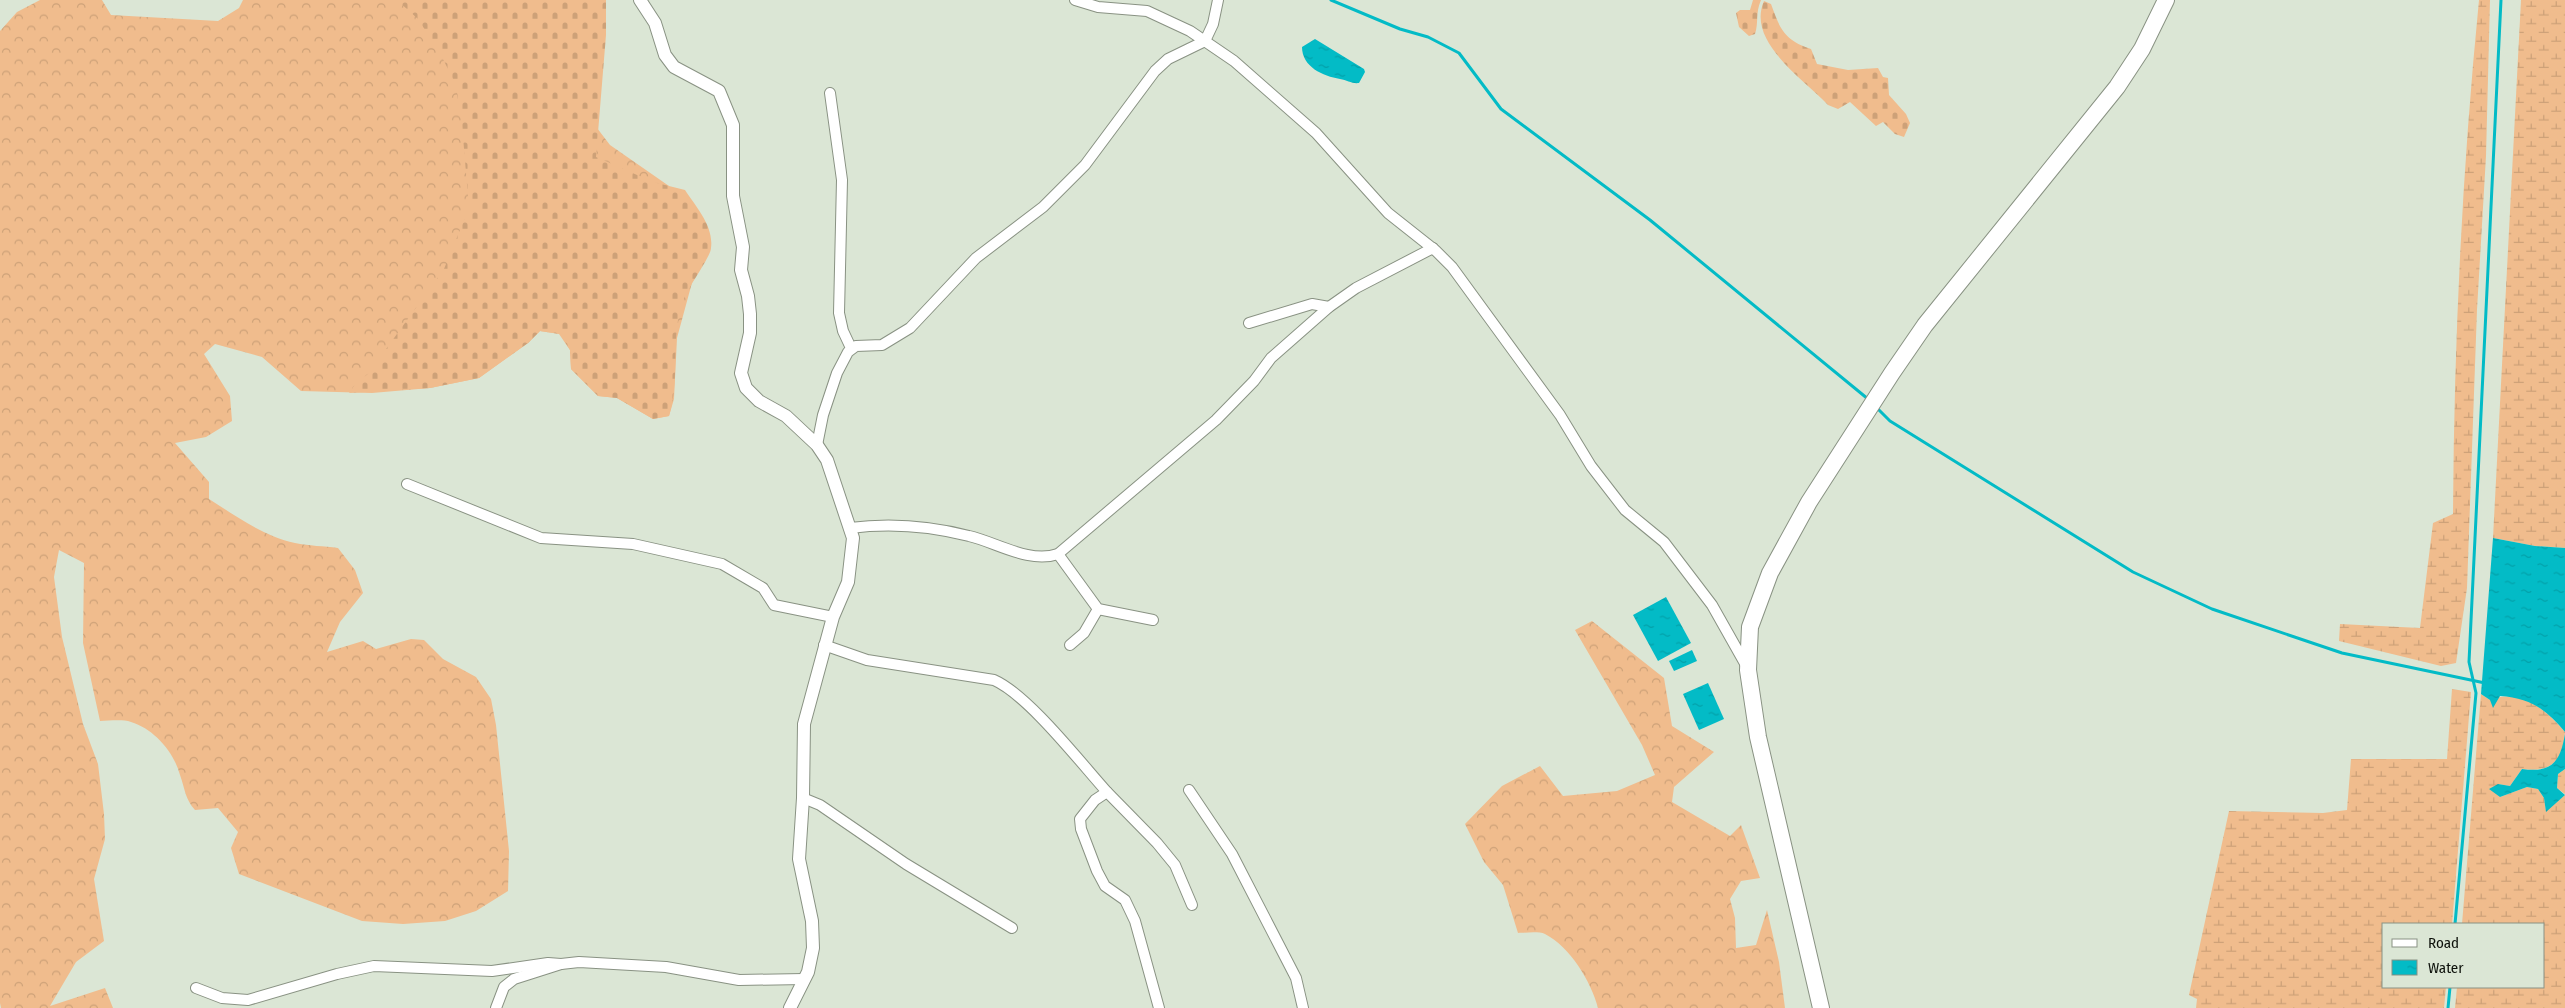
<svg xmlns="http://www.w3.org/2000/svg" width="2565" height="1008" viewBox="0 0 2565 1008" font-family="'Fira Sans Condensed',sans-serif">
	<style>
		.forest { fill: url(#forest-crowns) }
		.wetland { fill: url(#wetland-marsh) }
		.cemetery { fill: url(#cemetery-stones) }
		.water { fill: url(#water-ripples) }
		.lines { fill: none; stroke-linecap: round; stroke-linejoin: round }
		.stream { stroke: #03bbc6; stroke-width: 3 }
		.minor-casing { stroke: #899283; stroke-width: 12 }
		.tertiary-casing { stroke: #899283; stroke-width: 14 }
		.primary-casing { stroke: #899283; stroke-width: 18 }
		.minor { stroke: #fff; stroke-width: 10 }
		.tertiary { stroke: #fff; stroke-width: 12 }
		.primary { stroke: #fff; stroke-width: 16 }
	</style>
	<defs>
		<pattern id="forest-crowns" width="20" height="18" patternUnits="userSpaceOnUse" patternTransform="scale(1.25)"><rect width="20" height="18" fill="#f0bc8d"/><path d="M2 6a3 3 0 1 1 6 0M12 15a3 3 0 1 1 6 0" fill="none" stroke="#cda178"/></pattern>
		<pattern id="wetland-marsh" width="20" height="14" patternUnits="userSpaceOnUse" patternTransform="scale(1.25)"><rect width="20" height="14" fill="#f0bc8d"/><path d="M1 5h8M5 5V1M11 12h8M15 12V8" fill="none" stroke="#cda178"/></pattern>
		<pattern id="cemetery-stones" width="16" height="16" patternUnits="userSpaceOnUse" patternTransform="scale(1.25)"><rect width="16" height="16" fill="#f0bc8d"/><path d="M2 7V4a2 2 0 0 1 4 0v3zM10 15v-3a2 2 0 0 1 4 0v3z" fill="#cda178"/></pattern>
		<pattern id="water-ripples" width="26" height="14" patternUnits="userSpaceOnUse" patternTransform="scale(1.25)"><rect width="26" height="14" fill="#03bbc6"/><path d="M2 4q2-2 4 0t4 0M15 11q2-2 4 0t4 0" fill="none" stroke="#03a0a9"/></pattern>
	</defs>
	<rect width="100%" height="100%" fill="#dbe6d5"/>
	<g class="forest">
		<path d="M40,0H102L111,15L218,21L239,8L243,0H575L602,77L597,128L610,145L669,186L693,279L677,338L674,399L669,416L653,419L617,398L598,396L571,369L570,350L559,334L540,331L528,343L479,378L430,388L372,393L301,391L262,357L215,344L204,354L230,396L232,421L206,437L175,443L209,482V499C236,516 263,536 295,543C309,546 324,546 338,548L355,570L363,593L340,622L327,652L363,641L376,649L411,639L424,640L443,659L476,677L491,699L496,725L509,851L508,891L476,911L445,921L403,924L362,921L239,874L231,848L238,832L218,808L195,810C185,799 185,789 180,775C174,752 154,729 131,722C122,719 109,721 100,721L83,643L84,563L59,550L54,577L62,637L83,724L98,764L104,814L105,839L94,879L104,941L76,962L50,1006L105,988L113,1008H1L0,1003V31L17,12Z"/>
		<path d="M1592,621L1664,678L1672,726L1714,752L1674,787L1672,802L1730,836L1741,825L1760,878L1741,881L1730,899L1735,918L1736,948L1756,945L1767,910L1779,962L1785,1008H1598C1591,981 1570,947 1545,934C1538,931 1525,933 1518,933L1503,885L1484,862L1465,824L1502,786L1540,766L1563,796L1617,791L1655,775L1642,745L1575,630Z"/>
	</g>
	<g class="wetland">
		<path d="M2479,0H2490L2486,156L2477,310L2467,588L2456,663L2441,666L2339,641L2340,624L2420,628L2433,523L2453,514C2454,343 2462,171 2479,0Z"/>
		<polygon points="2521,0 2565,0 2565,548 2535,546 2493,538"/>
		<polygon points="2452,689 2471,692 2452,924 2384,924 2384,987 2446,987 2444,1008 2196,1008 2197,999 2189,995 2229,811 2323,813 2347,810 2351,759 2447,759"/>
		<path d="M2481,694L2490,700C2520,688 2547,710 2565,732C2563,761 2551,773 2522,769L2510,786L2498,784L2500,797L2527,787L2538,789L2544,798L2546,811L2565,795V1008H2455L2457,987H2544V924H2462Z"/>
		<polygon points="2565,769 2565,794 2557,788 2558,774"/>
	</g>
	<g class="cemetery">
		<path d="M397,0H606V35L596,157L653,182L685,190C696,207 714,226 711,248C711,257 686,289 681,306C671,342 680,381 669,416L653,419L617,398L598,396L571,369L570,350L560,334L540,331L528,343L479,378L430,388L349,393L356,383L368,374L444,269L469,208L462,125L455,83L440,53L418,19Z"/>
		<path d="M1753,0H1761C1755,14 1759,22 1755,34L1749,36L1739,27L1736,13L1740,10H1750Z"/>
		<path d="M1764,1L1771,4C1780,29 1784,40 1811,49L1817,64L1848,70L1878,68L1883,77L1888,78L1889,95L1906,114L1910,123L1904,137L1895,134L1883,122L1876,126L1850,102L1838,109L1828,105C1804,79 1746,42 1764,1Z"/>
	</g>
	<g class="water">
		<path d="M1315,39L1364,69L1365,72L1359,83C1352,84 1347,80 1340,79C1323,76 1302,67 1302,47Z"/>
		<path d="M2493,538L2535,546L2565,548V732C2546,709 2530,698 2500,696L2493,708L2490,700L2481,694Z"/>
		<polygon points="1666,597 1691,643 1658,661 1633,615"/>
		<polygon points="1692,650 1697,661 1674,671 1669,661"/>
		<polygon points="1708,683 1724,719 1699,730 1683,694"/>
		<path d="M2565,734V769L2558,774L2557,788L2565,795L2546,812L2544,798L2538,789L2527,787L2500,797L2489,789L2498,784L2510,786L2522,769C2551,773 2560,763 2565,734Z"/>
	</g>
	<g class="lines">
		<g class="stream">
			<polyline points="1331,0 1400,29 1428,37 1459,53 1501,109 1650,220 1868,399"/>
			<polyline points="1876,407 1890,421 2133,572 2212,609 2342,653 2485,683"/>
			<polyline points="2455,924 2476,693 2469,662 2501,0"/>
			<polyline points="2448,1008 2450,987"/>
		</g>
		<g class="minor-casing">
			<g id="minor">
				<polyline points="1075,0 1098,7 1147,11 1190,31 1234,61 1316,133 1388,213 1436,251 1452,267 1560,415 1591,466 1625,510 1664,542 1712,605 1747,667"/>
				<polyline points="830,93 842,180 839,313 843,331 851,348"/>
				<polyline points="1249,323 1312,304 1329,307"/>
				<polyline points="817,445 823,415 837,373 848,352 856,346 882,345 910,328 976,258 1043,207 1085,165 1155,71 1168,59 1205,41 1213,24 1218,0"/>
				<polyline points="407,484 541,538 633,544 722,564 763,588 774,605 833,617"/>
				<path d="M850,528C888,523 930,526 969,536C996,542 1029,564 1058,554L1216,420L1254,381L1271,358L1329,307L1356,288L1433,248"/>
				<polyline points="1058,554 1098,609 1153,620"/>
				<path d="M824,645L867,660L994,680C1028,695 1080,762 1107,792L1095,800L1080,819L1081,829L1097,871L1105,886L1125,900L1135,921L1159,1008"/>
				<polyline points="1070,645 1084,633 1098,609"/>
				<polyline points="1189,790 1232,854 1296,978 1303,1008"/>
				<polyline points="1107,792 1157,843 1175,865 1192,905"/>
				<polyline points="803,798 820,805 906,864 1012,928"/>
				<polyline points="196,988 222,998 248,1000 337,974 374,966 492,971 548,963 561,964"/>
				<polyline points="496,1008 504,987 514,979 561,964 579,962 666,967 739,980 804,979"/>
			</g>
		</g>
		<g class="tertiary-casing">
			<polyline id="tertiary" points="640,0 655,23 665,55 674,67 719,91 733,125 733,196 743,247 741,270 748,296 750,314 750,333 741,373 746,388 759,401 786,416 817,445 827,460 853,538 848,582 833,617 804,724 803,798 799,859 812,921 813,948 808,972 790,1008"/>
		</g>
		<g class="primary-casing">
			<polyline id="primary" points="1821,1008 1758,737 1748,670 1750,627 1770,573 1809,502 1892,373 1925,325 2117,87 2142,49 2166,0"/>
		</g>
		<use href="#minor" class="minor"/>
		<use href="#tertiary" class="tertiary"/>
		<use href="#primary" class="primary"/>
	</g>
	<rect x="2382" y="923" width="162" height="65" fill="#dbe6d5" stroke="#899184"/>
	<rect x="2392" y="939" width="25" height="8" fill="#ffffff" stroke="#899184"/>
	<text x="2428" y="948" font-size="15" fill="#0d110b">Road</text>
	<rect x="2392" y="960" width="25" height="15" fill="url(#water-ripples)" stroke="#899184"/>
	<text x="2428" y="973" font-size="15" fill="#0d110b">Water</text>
</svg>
